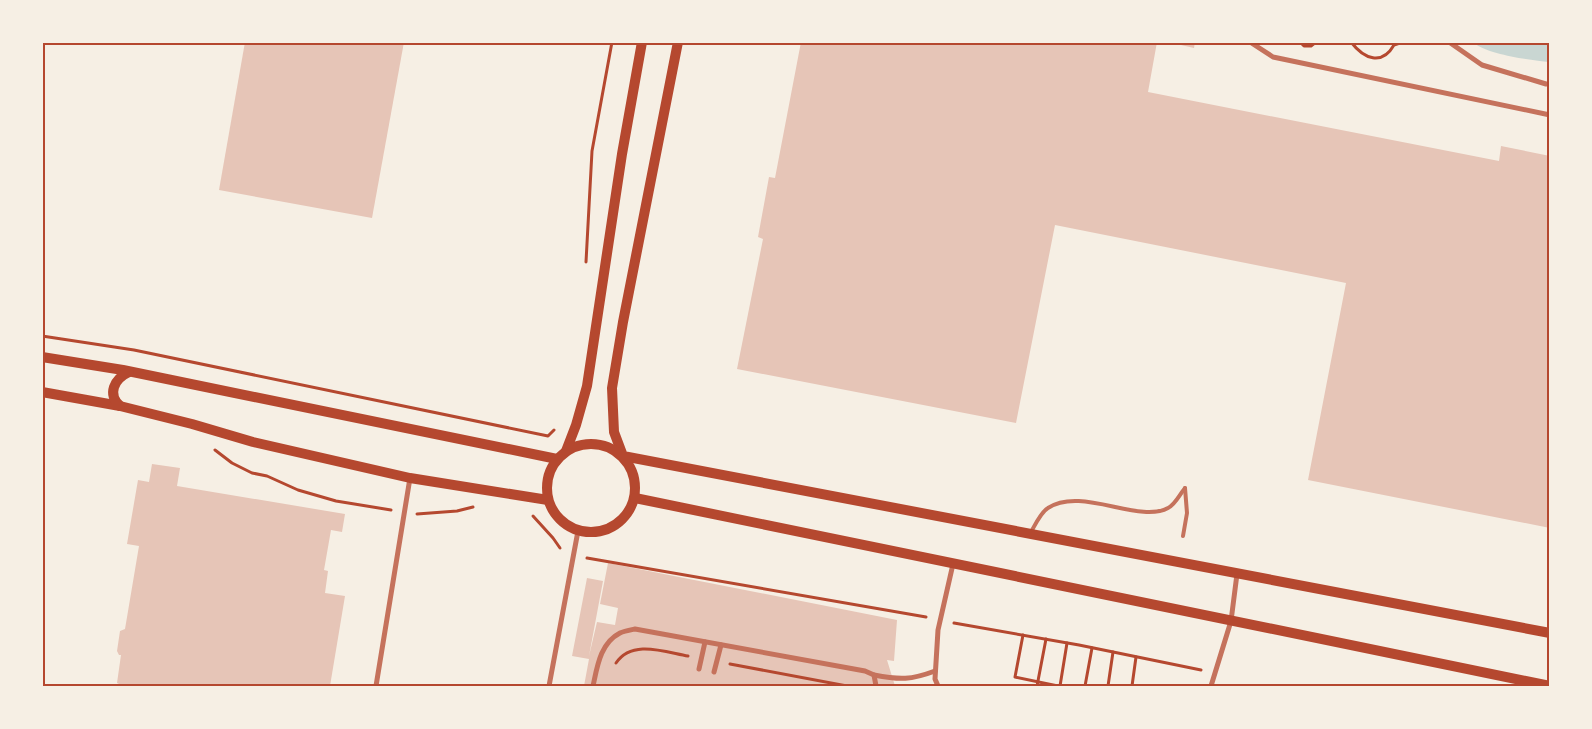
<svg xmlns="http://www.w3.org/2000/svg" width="1592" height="729" viewBox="0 0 1592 729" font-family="'Noto Sans',sans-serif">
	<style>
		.water { fill: #c9d6d2 }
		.building { fill: #e6c5b7 }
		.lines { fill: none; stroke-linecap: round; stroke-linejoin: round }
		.path { stroke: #b5482f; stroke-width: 3 }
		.service { stroke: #c5725c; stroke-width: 4 }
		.minor { stroke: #c5725c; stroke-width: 5 }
		.secondary { stroke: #b5482f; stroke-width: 10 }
		.neatline { fill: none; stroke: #b5482f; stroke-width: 2 }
	</style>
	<rect width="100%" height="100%" fill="#f6efe4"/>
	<path class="water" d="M1474,43H1549V62C1530,60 1489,55 1474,43Z"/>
	<g class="building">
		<polygon points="245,42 404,42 372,218 219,190"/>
		<polygon points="801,42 1157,42 1148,92 1499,161 1501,146 1550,156 1550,528 1308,480 1346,283 1055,225 1016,423 737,369 763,239 758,237 769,177 775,178"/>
		<polygon points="1168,42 1195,42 1194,48"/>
		<polygon points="152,464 180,468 177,486 345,514 342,532 331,530 324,570 328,571 325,593 345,596 330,686 120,686 119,684 117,683 121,655 119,655 117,651 120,631 125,629 139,546 127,544 138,480 149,482"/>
		<polygon points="608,563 897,620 894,661 887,660 895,686 584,686 589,659 572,656 587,578 603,581 589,656 597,622 615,625 618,608 600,604"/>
	</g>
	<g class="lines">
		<g class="path">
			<polyline points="1300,42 1304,46 1311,46 1316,42"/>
			<path d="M1351,42C1364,59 1382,66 1394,45L1403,42"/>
			<polyline points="586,262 592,151 612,42"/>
			<polyline points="42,336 134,350 548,436 554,430"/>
			<polyline points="215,450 232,463 252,473 267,476 298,490 336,501 391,510"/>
			<polyline points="417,514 457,511 473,507"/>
			<polyline points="533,516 553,538 560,548"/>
			<polyline points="587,558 926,617"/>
			<polyline points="954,623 1079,645 1201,670"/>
			<polyline points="1023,635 1015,677 1058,686"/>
			<path d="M616,663C632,639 665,652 688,656"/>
			<polyline points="730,664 847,686"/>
			<polyline points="1037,686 1046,639"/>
			<polyline points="1060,686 1067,643"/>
			<polyline points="1085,686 1092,648"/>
			<polyline points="1108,686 1113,652"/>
			<polyline points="1132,686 1136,657"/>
		</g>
		<g class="service">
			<path d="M1031,532C1035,525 1041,512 1048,508C1081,486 1139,524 1168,508C1175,505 1180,494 1185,488"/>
			<polyline points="1183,536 1187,513 1185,488"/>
		</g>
		<g class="minor">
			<polyline points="1250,42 1273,57 1550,115"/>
			<polyline points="1449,42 1482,65 1546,84 1550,84"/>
			<polyline points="699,669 705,642"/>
			<polyline points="714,672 721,645"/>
			<path d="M874,675C900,680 911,680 935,671"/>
			<polyline points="376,686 410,478"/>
			<polyline points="549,686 578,531"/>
			<path d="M593,686C597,668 600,643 620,633C624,631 630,630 635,629L865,671L874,675L876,686"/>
			<polyline points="938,686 935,679 938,630 953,564"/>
			<polyline points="1211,686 1231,621 1237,574"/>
		</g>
		<g class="secondary">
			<polyline points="678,42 623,322 612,388 614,432 623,456 1550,633"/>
			<polyline points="42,357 123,370 557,459"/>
			<polyline points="42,392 120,406 192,424 253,442 410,478 548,500"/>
			<path d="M120,406C107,394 114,379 129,372"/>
			<circle cx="591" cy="488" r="44"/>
			<polyline points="566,451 576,425 587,386 622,154 642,42"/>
			<polyline points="635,498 1550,686"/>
		</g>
	</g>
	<rect width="1592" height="729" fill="none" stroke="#f6efe4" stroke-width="88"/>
	<rect x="44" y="44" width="1504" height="641" class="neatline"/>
</svg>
